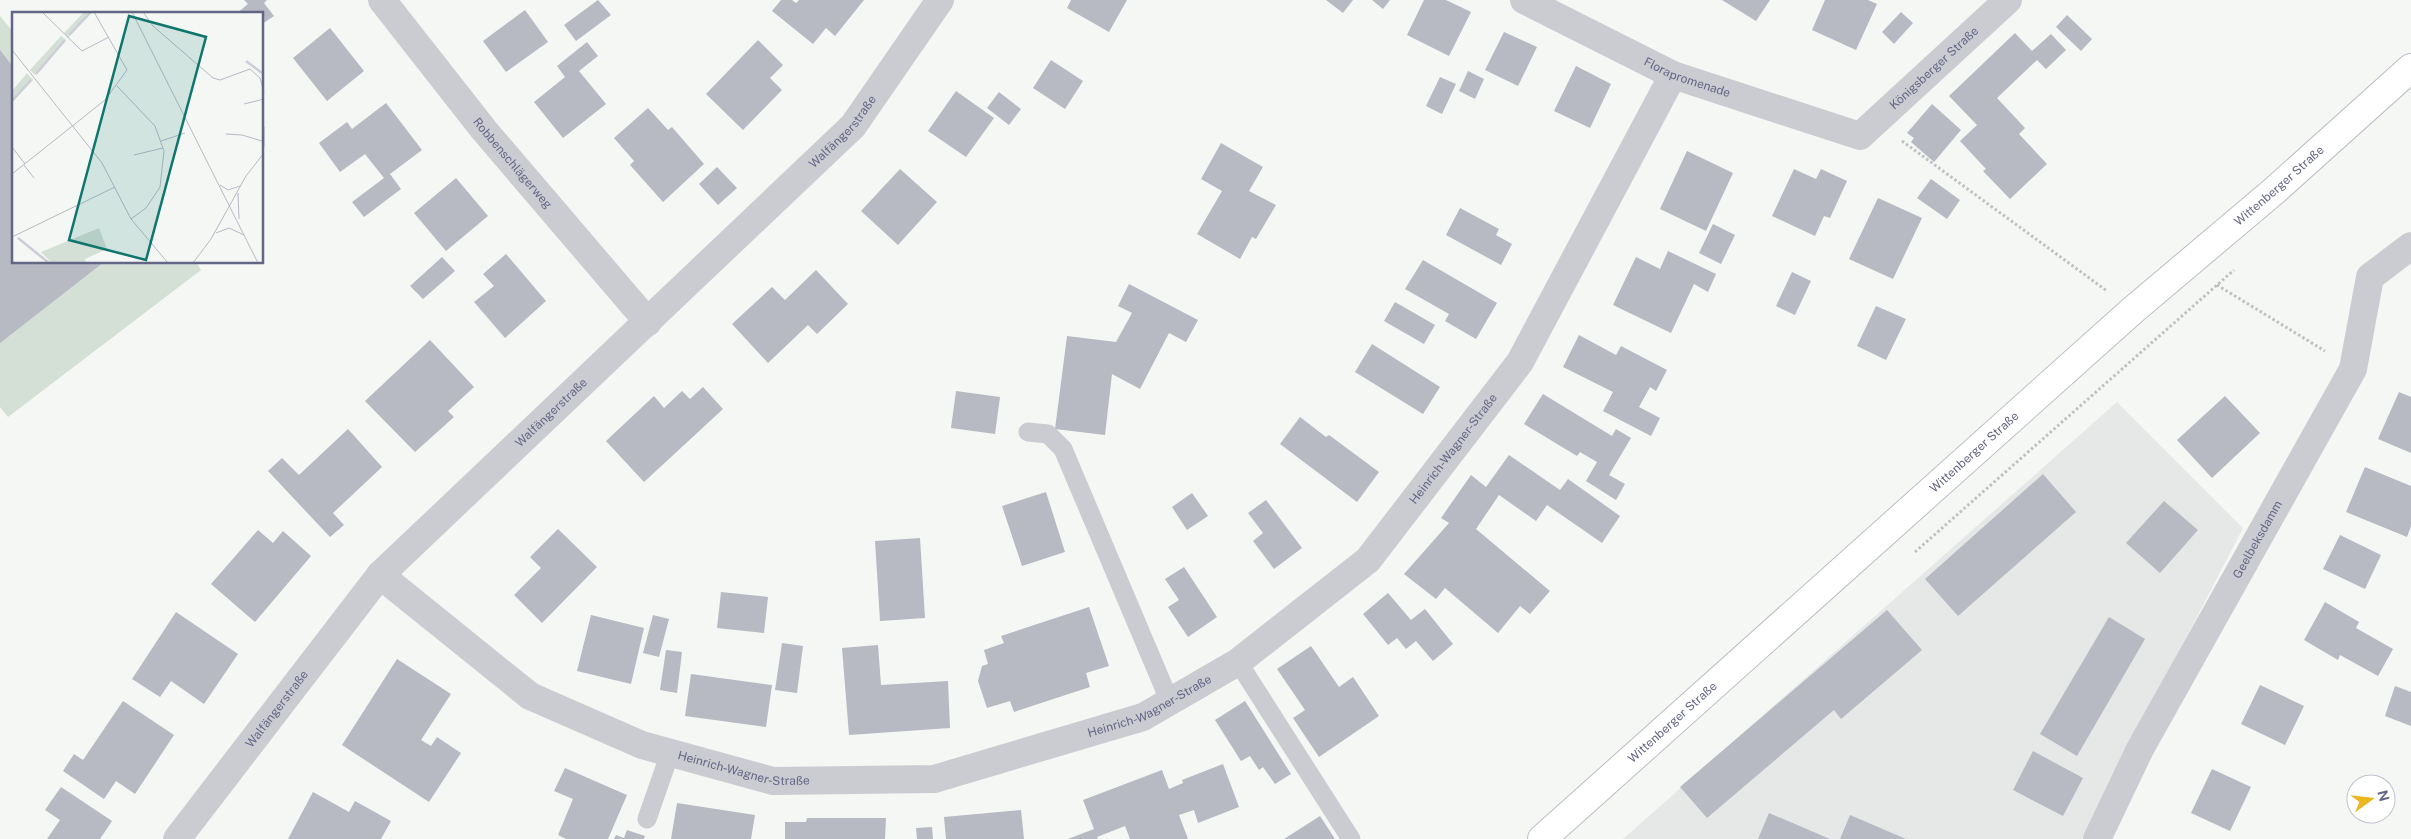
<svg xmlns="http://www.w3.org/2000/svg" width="2411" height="839" viewBox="0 0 2411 839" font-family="'Public Sans',sans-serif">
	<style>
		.built { fill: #e6e8e7 }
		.green { fill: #d4dfd6 }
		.building { fill: #b7b9c3 }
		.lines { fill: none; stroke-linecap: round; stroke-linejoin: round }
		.secondary-casing { stroke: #bdbdc5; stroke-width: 30 }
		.path { stroke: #c0c0c4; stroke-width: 3; stroke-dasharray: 2.5 2.5; stroke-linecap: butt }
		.lane { stroke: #cbccd1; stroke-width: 19 }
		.street { stroke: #cbccd1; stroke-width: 28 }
		.secondary { stroke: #fff; stroke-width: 28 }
		.labels { text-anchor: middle; stroke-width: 5; stroke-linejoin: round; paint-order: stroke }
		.street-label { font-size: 12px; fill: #646686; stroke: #fff }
		.inset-river { fill: none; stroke: #ccced7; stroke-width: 2.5 }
		.inset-road { fill: none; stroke: #b7b9c5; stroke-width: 1 }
		.view { fill: #0f766e; fill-opacity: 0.15; stroke: #0f766e; stroke-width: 2.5 }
		.inset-edge { fill: none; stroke: #646686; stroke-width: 2.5 }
	</style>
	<rect width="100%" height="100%" fill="#f5f7f4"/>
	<polygon class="built" points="2117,402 2243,528 2082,839 1623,839"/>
	<polygon class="green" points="0,16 14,33 14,262 196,262 201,270 8,417 0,407"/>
	<g class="building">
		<polygon points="244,0 267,0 264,3 274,16 262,24 262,14 236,14 248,4"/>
		<polygon points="598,0 611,15 576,41 564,25"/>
		<polygon points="781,0 792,0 796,3 799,0 864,0 835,36 826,28 813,44 772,11"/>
		<polygon points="1071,0 1127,0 1109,32 1067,8"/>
		<polygon points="1326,0 1353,0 1343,13"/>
		<polygon points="1372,0 1390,0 1383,9"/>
		<polygon points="1424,0 1446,0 1471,12 1449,56 1407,35"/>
		<polygon points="1722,0 1770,0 1756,21"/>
		<polygon points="1825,0 1868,0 1877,4 1856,50 1812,30"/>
		<polygon points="525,10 548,42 506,72 483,41"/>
		<polygon points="1901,12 1913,23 1894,44 1882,32"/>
		<polygon points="2067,15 2092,39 2081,51 2056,27"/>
		<polygon points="330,28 364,71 327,101 293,58"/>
		<polygon points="1504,32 1537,47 1518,86 1485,70"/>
		<polygon points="2015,33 2032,51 2051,34 2066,50 2046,69 2037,60 1997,98 2025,128 2019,134 2047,164 2010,199 1983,171 1986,169 1960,141 1977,125 1949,96"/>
		<polygon points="758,40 783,65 770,78 782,90 743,130 706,94"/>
		<polygon points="587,42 598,56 579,71 606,104 563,138 534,102 565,77 557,66"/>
		<polygon points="0,50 14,68 14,262 104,262 0,343"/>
		<polygon points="1051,60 1083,81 1065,109 1033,88"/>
		<polygon points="1576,66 1611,84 1590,128 1554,111"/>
		<polygon points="1468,71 1484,79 1475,99 1459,91"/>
		<polygon points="1440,77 1456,84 1442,114 1426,106"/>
		<polygon points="956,91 994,118 966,157 928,131"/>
		<polygon points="999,92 1021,109 1009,125 987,108"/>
		<polygon points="386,103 422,150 390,174 401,189 364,217 352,202 384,178 365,154 340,172 319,143 347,122 352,129"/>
		<polygon points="1932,104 1961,130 1934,162 1911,142 1914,138 1907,133"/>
		<polygon points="648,108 668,130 672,127 704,164 663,202 630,165 634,161 614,138"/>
		<polygon points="1221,143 1263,167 1249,191 1276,205 1256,239 1252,237 1240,259 1197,234 1222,191 1201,179"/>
		<polygon points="1687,151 1733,173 1706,231 1660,209"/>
		<polygon points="717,167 737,188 718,205 699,184"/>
		<polygon points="900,169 937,202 898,245 861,211"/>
		<polygon points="1794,169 1816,179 1821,169 1847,181 1830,218 1824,216 1815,236 1772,216"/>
		<polygon points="456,178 488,216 446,251 414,213"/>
		<polygon points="1931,179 1960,200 1947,219 1917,198"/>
		<polygon points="1878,198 1922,218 1893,279 1849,259"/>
		<polygon points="1460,208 1499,229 1496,235 1512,244 1501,265 1446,235"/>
		<polygon points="1713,224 1735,235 1721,264 1699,253"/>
		<polygon points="1668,251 1716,274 1708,292 1694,284 1671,333 1613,305 1636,257 1660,269"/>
		<polygon points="506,254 546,301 505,338 474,302 494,286 483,274"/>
		<polygon points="442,257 455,271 423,299 410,286"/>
		<polygon points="1423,260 1497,303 1476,339 1445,321 1449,314 1405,289"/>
		<polygon points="816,270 848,304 817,334 808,325 768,363 732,324 772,287 785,300"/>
		<polygon points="1792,272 1811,281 1795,315 1776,306"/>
		<polygon points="1129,284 1198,320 1186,342 1169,333 1140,389 1112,374 1105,435 1055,429 1067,336 1116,342 1132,313 1118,306"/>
		<polygon points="1395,302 1435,325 1424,344 1384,321"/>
		<polygon points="1876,306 1906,319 1886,360 1857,346"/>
		<polygon points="1579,335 1616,355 1621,346 1667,370 1656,391 1650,387 1639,407 1660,418 1651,436 1603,411 1613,392 1563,367"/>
		<polygon points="430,340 474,387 448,411 454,417 415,452 365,401"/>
		<polygon points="1372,344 1440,387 1423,414 1355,372"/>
		<polygon points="703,387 723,409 644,482 606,441 654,396 664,408 682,391 690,399"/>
		<polygon points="956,391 1000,397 995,434 951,428"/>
		<polygon points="2399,392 2411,397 2411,453 2378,439"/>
		<polygon points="1543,394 1612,436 1616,429 1631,438 1609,475 1625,484 1616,500 1586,481 1597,462 1580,452 1577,456 1524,424"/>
		<polygon points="2225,396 2260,433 2212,478 2177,440"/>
		<polygon points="1300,417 1326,437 1329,435 1379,472 1357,502 1280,444"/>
		<polygon points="348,429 382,467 333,513 344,525 330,537 268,471 282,458 299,475"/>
		<polygon points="1509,455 1560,490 1568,479 1620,516 1602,543 1547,505 1536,521 1499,495 1476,529 1550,591 1530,614 1520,606 1498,633 1445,588 1436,599 1404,574 1449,523 1441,518 1471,475 1486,487"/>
		<polygon points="2365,467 2411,486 2411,526 2407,537 2346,512"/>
		<polygon points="2043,474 2076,512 1958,616 1925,579"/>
		<polygon points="1046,492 1065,552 1022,566 1002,506"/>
		<polygon points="1192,493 1208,516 1187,530 1172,507"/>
		<polygon points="1266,500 1302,548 1274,569 1253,541 1263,533 1248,513"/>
		<polygon points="2164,501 2198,530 2160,573 2126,543"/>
		<polygon points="558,529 597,567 542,623 514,595 541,568 530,557"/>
		<polygon points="258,530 273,543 283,531 311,556 255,622 211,584"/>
		<polygon points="2340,535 2381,555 2365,589 2323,569"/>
		<polygon points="920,538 925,618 880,621 875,541"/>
		<polygon points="1184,567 1217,617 1188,637 1168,607 1179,600 1165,579"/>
		<polygon points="721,592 768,597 764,633 717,628"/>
		<polygon points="1388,593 1411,620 1425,609 1453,644 1433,661 1416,641 1406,649 1397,638 1388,645 1363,614"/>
		<polygon points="2325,602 2359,622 2356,628 2393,649 2378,676 2340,655 2338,660 2304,640"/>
		<polygon points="1089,607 1109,666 1086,673 1090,687 1014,712 1010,701 987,708 978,681 982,666 988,664 984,650 1004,643 1001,636"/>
		<polygon points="1887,610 1922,650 1841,719 1834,710 1707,818 1680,787"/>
		<polygon points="176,612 238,654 204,704 171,681 160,697 132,679"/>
		<polygon points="591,615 644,628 631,684 577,671"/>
		<polygon points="653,615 669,619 659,657 643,653"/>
		<polygon points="2109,617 2145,639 2077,756 2040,734"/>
		<polygon points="782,643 803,646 797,693 775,690"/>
		<polygon points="878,645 881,685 948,681 950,728 849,735 842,648"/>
		<polygon points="1311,646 1339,687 1353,677 1379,716 1319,757 1293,718 1305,710 1277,669"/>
		<polygon points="666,650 682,652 677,693 660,690"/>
		<polygon points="397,659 451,694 421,740 431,746 437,737 461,753 429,802 342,745"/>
		<polygon points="691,674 772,685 766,727 685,716"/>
		<polygon points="2260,685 2304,706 2285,745 2241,724"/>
		<polygon points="2395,686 2411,692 2411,726 2385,716"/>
		<polygon points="123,701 174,735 135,794 116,781 104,799 63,771 74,754 83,760"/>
		<polygon points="1245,701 1291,774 1275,784 1263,767 1259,770 1250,756 1241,761 1215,720"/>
		<polygon points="2033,751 2083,778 2063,816 2013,790"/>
		<polygon points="1223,764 1239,807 1198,823 1194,810 1179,815 1188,839 1130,839 1125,826 1097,837 1098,839 1068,839 1094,829 1083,800 1162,770 1169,789 1183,783 1182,780"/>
		<polygon points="565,768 627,795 608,839 566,839 558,835 573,799 554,791"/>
		<polygon points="2212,769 2251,787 2230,831 2191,813"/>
		<polygon points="61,787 112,821 100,839 47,839 60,820 45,810"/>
		<polygon points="313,792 349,812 355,801 391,821 381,839 288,839"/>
		<polygon points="677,803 755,815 751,839 671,839"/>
		<polygon points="1021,810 1024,839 946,839 944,817"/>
		<polygon points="1769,813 1830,839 1758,839"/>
		<polygon points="1850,815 1906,839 1840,839"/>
		<polygon points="1320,816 1335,839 1284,839"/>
		<polygon points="807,818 886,818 885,839 785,839 785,822 806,822"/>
		<polygon points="932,827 933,839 917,839 916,828"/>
		<polygon points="627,830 645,836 644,839 614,839 616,835 624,838"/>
	</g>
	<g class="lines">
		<g class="secondary-casing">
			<g id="secondary">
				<path id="s6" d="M1542,839L2133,310L2274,191L2411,68"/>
			</g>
		</g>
		<g class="path">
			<polyline points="1902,141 2107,291"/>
			<polyline points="2217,285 2325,351"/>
			<polyline points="1915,552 2234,270"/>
		</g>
		<g class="lane">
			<polyline points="1028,432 1048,434 1063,449 1170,702"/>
			<polyline points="1238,662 1351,839"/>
			<polyline points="647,819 670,753"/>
		</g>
		<g class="street">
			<path id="s1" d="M382,0L484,130L648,322"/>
			<path id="s2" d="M1524,0L1673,75L1860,136L2008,0"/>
			<path id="s3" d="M380,575L530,696L642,745L773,781L934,779L1143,717L1238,662L1368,560L1520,362L1673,75"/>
			<path id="s4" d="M177,839L380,575L853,126L940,0"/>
			<path id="s5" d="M2097,839L2140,749L2353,369L2370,277L2411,246"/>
		</g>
		<use href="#secondary" class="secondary"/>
	</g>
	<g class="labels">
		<g class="street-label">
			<text dy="4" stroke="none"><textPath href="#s2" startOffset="464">Königsberger Straße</textPath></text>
			<text dy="4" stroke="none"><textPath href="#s2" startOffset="181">Florapromenade</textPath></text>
			<text dy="4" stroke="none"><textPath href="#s4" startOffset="974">Walfängerstraße</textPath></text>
			<text dy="4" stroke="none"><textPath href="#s1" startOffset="209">Robbenschlägerweg</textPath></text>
			<text dy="4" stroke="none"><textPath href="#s6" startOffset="985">Wittenberger Straße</textPath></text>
			<text dy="4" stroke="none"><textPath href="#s4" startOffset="569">Walfängerstraße</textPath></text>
			<text dy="4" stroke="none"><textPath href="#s3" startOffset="1245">Heinrich-Wagner-Straße</textPath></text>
			<text dy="4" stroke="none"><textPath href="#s6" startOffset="580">Wittenberger Straße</textPath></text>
			<text dy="4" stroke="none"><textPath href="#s5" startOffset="340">Geelbeksdamm</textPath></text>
			<text dy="4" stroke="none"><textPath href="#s3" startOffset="840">Heinrich-Wagner-Straße</textPath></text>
			<text dy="4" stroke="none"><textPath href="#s4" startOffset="164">Walfängerstraße</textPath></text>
			<text dy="4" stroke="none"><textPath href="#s6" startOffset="175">Wittenberger Straße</textPath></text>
			<text dy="4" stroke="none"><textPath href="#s3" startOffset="420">Heinrich-Wagner-Straße</textPath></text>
		</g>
	</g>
	<g transform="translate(12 12)">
		<rect width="251" height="251" fill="#f5f7f4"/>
		<path d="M72,0H80L56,26L52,21ZM49,24L54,28L23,63L18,58ZM15,61L21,68L0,90V79ZM87,216L95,237L73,247L74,251H40L29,240Z" fill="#d4dfd6"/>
		<path class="inset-river" d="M57,23L79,0M234,49L250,61M24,62L53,28M0,89L19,68M6,226L37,251"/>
		<path class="inset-road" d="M30,0L70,39L97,25M120,0L246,251M131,0L141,14L201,66L208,68L238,57L248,66L252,80M0,38L90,151L119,207L156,251M105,74L143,114L152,139L148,175L134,196L119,207M232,92L252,87M252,115V135M214,122L230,123L250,129M149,129L173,121M0,135L13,152M122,143L151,136M12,153L22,166M0,162L93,88L115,58L82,0M208,173L216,178L228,174M226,181L227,207M204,221L217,216L232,223M0,225L103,175M181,251L199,227L234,164L252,141"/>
		<path class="view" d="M117,4L194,25L134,248L57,228Z"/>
		<rect width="251" height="251" class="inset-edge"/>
	</g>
	<g transform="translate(2371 799) rotate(75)"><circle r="24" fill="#ffffff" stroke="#c1c2cf"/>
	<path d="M0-4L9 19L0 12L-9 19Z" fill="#ecb61f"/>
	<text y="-8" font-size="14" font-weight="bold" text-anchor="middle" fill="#646686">N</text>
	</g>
</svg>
